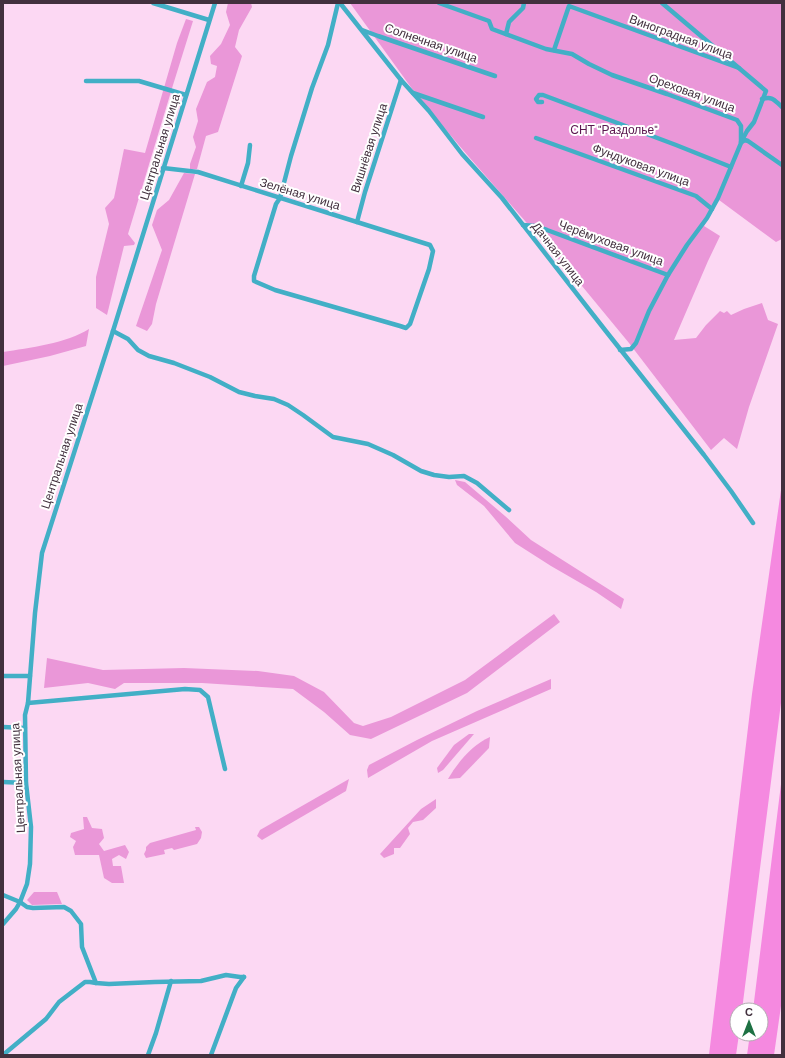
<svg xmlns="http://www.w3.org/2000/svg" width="785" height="1058" viewBox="0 0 785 1058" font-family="'DM Sans',sans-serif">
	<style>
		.green { fill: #ea97d8 }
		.forest { fill: #f589e0 }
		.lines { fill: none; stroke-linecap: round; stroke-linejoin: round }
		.minor { stroke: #42afc6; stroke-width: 4.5 }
		.labels { text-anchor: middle; stroke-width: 4; stroke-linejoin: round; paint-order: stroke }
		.street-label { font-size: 12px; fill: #42303e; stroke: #fff }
		.park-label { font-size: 12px; fill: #5a174f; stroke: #fff }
	</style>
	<rect width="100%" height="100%" fill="#fcd8f3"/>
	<g class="green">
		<polygon points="228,3 251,3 252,7 239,30 235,47 242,56 218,132 206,136 197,169 190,169 190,164 196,147 193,137 198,121 196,109 207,82 215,77 217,66 211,64 210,56 221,44 230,25 226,12"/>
		<polygon points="350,3 782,3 782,239 776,242 719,200 704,226 720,236 708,261 674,340 696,338 706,325 720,311 724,313 727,311 731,315 744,309 762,303 768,320 778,324 749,407 737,449 724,438 711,450 629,343 582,286 469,157 418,97"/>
		<polygon points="186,19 193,21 173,85 128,234 135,243 134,245 124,246 107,315 96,308 96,277 109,224 105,208 114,198 124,149 145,153 177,43"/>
		<polygon points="184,173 195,174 156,304 152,324 147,331 136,326 162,250 152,225 157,210 169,200"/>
		<path d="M89,329L86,346L50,356L3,366V352C29,348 67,343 89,329Z"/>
		<polygon points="455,480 465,482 505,516 531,540 624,599 621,609 596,592 551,566 515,543 484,506 457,485"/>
		<polygon points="554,614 560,622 467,693 371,739 350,735 324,712 293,689 202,683 124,683 115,689 88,683 44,688 47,658 103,670 184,668 258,671 294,676 324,692 354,723 363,726 391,717 465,680"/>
		<polygon points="551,679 551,689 432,741 368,778 367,770 369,765 417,740 477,711"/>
		<polygon points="469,734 474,734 443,770 438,773 437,768 454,745"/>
		<path d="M490,737L489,748L460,778L448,779C458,762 472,745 490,737Z"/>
		<polygon points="349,779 346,791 262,840 257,836 260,830"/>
		<polygon points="436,799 436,808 423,820 413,822 408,828 410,834 400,848 394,848 394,854 384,858 380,854 421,809"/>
		<polygon points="83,817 87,817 92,828 102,829 104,838 99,844 104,851 125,845 129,852 126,859 119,855 112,859 113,866 121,866 124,883 112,883 104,878 99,855 75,855 73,847 76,841 70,837 71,833 84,829"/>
		<polygon points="195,827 199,827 202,832 201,838 197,844 174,850 172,848 164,850 165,854 146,858 144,854 146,850 146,847 150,843 196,830"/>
		<polygon points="34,892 57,892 62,904 32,905 27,900"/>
	</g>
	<g class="forest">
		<polygon points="782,483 782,695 742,1010 737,1010 737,1034 739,1034 736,1055 709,1055 752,694"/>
		<polygon points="782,776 782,999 774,1055 747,1055 750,1034 761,1034 761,1010 753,1010"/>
	</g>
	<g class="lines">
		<g class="minor">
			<polyline points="153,3 209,20"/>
			<polyline points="340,3 401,80 429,111 462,154 502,198 605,330 704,455 731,491 753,523"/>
			<polyline points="439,3 489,21 492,29 546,49 572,54 589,64 612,75 667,94 737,120 741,126 741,143 718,198 707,218 687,245 668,275 649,311 636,343 631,349 620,350"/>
			<polyline points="662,3 766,91 754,122 747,131 741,142"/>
			<polyline points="362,30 378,36 495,76"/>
			<polyline points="506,34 509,22 523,8 524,3"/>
			<polyline points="554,50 569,6 739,68"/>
			<polyline points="86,81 139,81 186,95"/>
			<polyline points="413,93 483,117"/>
			<path d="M762,99C773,96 774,100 782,107"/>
			<polyline points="542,102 538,102 536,99 539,95 543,95 676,145 731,167"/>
			<polyline points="536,138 696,196 712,209"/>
			<polyline points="742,142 745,140 748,141 782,165"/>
			<polyline points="163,168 198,172 430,245 433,251 429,269 410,324 406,328 400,326 275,290 254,281 254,276 276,204 280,198 291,156 312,88 328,45 338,3"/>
			<polyline points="241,186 248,163 250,145"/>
			<polyline points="357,222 365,192 401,80"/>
			<polyline points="523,225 535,226 547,230 668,275"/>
			<polyline points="113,331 128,339 138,350 149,356 174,363 210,377 239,392 255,396 274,399 288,405 303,415 333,437 368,444 393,455 421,471 434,475 449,477 464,476 477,483 509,510"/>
			<polyline points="3,676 30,676"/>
			<polyline points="28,703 185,689 200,690 208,697 225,769"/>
			<polyline points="3,727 25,728"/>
			<polyline points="3,782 26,783"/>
			<polyline points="3,895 20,902 27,907 33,908 64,907 71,911 81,924 82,947 96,983"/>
			<polyline points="3,924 16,909 20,902 27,884 30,864 31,827 26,783 25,715 28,703 35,613 42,553 113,331 215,3"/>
			<polyline points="3,1055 46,1019 59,1002 85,982 90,982 96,983 109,984 155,982 201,981 226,975 240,977 244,977"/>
			<polyline points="148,1055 156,1033 171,981"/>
			<polyline points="211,1055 236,988 244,977"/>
		</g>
	</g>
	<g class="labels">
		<g class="street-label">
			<text transform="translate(681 37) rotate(20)" y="4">Виноградная улица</text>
			<text transform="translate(431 43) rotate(19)" y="4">Солнечная улица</text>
			<text transform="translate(692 93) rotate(20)" y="4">Ореховая улица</text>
			<text transform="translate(160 147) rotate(-73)" y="4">Центральная улица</text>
			<text transform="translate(369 148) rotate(-72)" y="4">Вишнёвая улица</text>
			<text transform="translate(641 165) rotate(20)" y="4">Фундуковая улица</text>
			<text transform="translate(300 194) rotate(17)" y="4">Зелёная улица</text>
			<text transform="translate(611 243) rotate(20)" y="4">Черёмуховая улица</text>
			<text transform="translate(558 254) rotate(52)" y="4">Дачная улица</text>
			<text transform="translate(62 456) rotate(-72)" y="4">Центральная улица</text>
			<text transform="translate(18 778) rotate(-93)" y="4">Центральная улица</text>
		</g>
		<g class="park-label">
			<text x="614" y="134">СНТ "Раздолье"</text>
		</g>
	</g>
	<rect width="785" height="1058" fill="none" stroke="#42303e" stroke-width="8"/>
	<g transform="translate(749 1022)"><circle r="19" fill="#ffffff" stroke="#b3acb2"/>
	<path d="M0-3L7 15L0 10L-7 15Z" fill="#1d7143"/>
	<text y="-6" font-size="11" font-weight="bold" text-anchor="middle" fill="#42303e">С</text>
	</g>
</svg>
